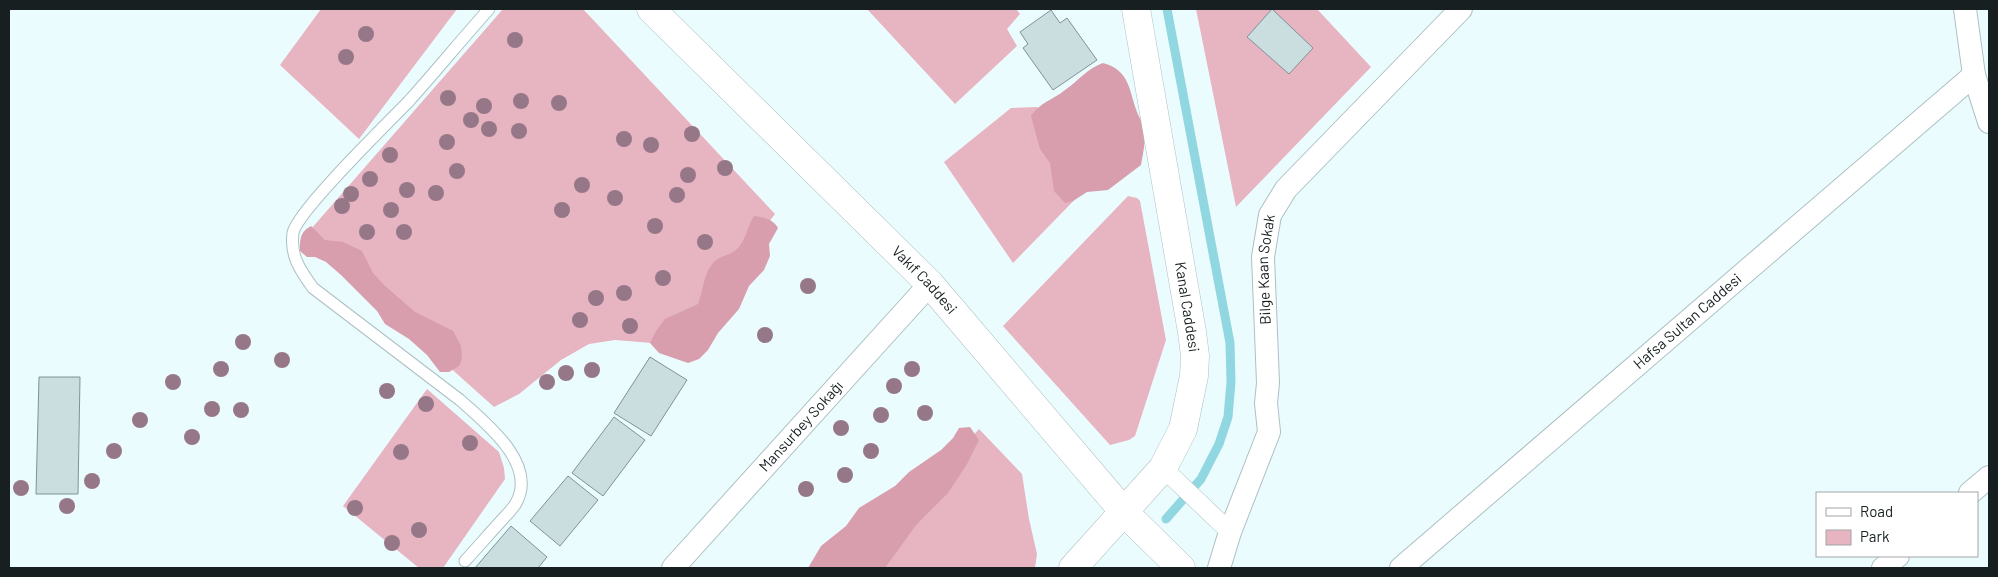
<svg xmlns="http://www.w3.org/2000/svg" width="1998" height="577" viewBox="0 0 1998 577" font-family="Barlow,sans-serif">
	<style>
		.green { fill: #e7b4c1 }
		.forest { fill: #d89ead }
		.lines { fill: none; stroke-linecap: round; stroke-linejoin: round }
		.stream { stroke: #91d7e1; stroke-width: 9 }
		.building { fill: #cadee0; stroke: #7f9295 }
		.service-casing { stroke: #acc0c3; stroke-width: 13 }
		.pedestrian-casing { stroke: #acc0c3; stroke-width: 19 }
		.minor-casing { stroke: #acc0c3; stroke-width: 24 }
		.tertiary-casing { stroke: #acc0c3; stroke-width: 29 }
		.service { stroke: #fff; stroke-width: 11 }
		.pedestrian { stroke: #fff; stroke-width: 18 }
		.minor { stroke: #fff; stroke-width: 22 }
		.tertiary { stroke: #fff; stroke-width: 28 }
		.tree { fill: #967788 }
		.labels { text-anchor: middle; stroke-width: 4; stroke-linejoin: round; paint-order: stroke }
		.street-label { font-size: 15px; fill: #171f20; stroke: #fff }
	</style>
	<rect width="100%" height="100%" fill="#ebfcfe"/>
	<g class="green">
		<polygon points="321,9 457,9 359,139 280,65"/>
		<polygon points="503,9 583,9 775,214 676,345 615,340 589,344 561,360 519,394 494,407 304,237"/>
		<polygon points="867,9 1016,9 1020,14 1007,29 1017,46 955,104"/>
		<polygon points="1196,9 1317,9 1371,67 1236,207"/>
		<polygon points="1037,107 1089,185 1013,263 944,162 1011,108"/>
		<polygon points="1128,196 1137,198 1140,201 1166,340 1135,436 1129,440 1110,445 1003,326"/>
		<polygon points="427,389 499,452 504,468 505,479 443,568 419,568 343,506"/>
		<polygon points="979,429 1022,474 1029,519 1037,554 1035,568 851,568"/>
	</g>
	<g class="forest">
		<path d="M1103,63C1130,70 1129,91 1137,112C1139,118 1144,123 1144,130C1146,142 1143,153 1141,165L1108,190L1087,192L1073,201L1065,203L1054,191L1050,163L1040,149L1031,116C1040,102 1053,100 1065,90C1078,81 1088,68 1103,63Z"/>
		<path d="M754,216C764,217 773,219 778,228L769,244L770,256L764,270L749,286L739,309L718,333L708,350L699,359L688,363L659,353L650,343L656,331L665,319L698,304C704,289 703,273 715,261C721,256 730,255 736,250C746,242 747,226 754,216Z"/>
		<path d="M311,226L325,240L343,242L362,251L373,273L384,285L415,312L453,331L461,346L462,359L459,366L449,372H440L427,355L409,339L385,324L377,311L341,275L326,262L315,257H307L300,251C300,239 300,232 311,226Z"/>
		<polygon points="970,427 979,440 967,464 948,493 916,525 885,568 808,568 821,546 846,526 859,508 895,486 909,472 941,450 953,438 959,428"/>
	</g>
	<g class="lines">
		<polyline class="stream" points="1166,519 1201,479 1219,444 1228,417 1231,382 1230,343 1167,9"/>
	</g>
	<g class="building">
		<polygon points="1272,9 1313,48 1289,74 1247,37"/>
		<polygon points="1051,10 1060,23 1067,18 1097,60 1053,90 1023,48 1028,44 1020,32"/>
		<polygon points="650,357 687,380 651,436 614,413"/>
		<polygon points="39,377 80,377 78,494 36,494"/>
		<polygon points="614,417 645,440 603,496 572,473"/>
		<polygon points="568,476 598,500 560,546 530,521"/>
		<polygon points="511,526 547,557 538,568 475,568"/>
	</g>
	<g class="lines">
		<g class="service-casing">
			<path id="service" d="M465,561C477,548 489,534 501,521C506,515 513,509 516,503C538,464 486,423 460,400L313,288C300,270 290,256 293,233C297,211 388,123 409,101C436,71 462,39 489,9"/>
		</g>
		<g class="pedestrian-casing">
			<polyline id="pedestrian" points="1163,468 1230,532"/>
		</g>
		<g class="minor-casing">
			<g id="minor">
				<polyline points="1965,9 1974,75 1989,122"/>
				<polyline points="1970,493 1989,477"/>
				<path id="s1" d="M673,568L930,284"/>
				<path id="s2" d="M1219,568L1230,532L1269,432L1266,403L1268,383L1263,257L1270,215L1286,189L1461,9"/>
				<path id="s3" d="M1401,568L1974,75"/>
				<polyline points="1883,568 1898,556"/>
			</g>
		</g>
		<g class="tertiary-casing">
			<g id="tertiary">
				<path id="s4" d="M651,9L930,284L1124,512L1181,568"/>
				<polyline points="1073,568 1163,468 1183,429 1194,376 1195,356 1192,332 1136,9"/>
			</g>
		</g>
		<use href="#service" class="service"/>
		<use href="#pedestrian" class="pedestrian"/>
		<use href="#minor" class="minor"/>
		<use href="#tertiary" class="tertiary"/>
	</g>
	<g class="tree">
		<circle cx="366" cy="34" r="8"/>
		<circle cx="515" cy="40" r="8"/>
		<circle cx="346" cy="57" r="8"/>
		<circle cx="448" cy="98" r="8"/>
		<circle cx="521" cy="101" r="8"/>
		<circle cx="559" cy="103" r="8"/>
		<circle cx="484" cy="106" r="8"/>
		<circle cx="471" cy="120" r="8"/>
		<circle cx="489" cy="129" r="8"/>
		<circle cx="519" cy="131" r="8"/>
		<circle cx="692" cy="134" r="8"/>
		<circle cx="624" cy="139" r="8"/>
		<circle cx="447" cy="142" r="8"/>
		<circle cx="651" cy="145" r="8"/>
		<circle cx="390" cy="155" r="8"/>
		<circle cx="725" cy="168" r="8"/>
		<circle cx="457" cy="171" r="8"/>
		<circle cx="688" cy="175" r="8"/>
		<circle cx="370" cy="179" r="8"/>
		<circle cx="582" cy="185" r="8"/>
		<circle cx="407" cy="190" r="8"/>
		<circle cx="436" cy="193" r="8"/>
		<circle cx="351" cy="194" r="8"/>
		<circle cx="677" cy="195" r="8"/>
		<circle cx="615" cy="198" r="8"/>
		<circle cx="342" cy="206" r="8"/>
		<circle cx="391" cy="210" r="8"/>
		<circle cx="562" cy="210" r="8"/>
		<circle cx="655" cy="226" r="8"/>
		<circle cx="367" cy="232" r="8"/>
		<circle cx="404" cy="232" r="8"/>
		<circle cx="705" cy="242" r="8"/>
		<circle cx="663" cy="278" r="8"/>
		<circle cx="808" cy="286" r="8"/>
		<circle cx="624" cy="293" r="8"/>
		<circle cx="596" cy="298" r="8"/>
		<circle cx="580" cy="320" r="8"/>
		<circle cx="630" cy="326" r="8"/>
		<circle cx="765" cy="335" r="8"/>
		<circle cx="243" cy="342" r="8"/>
		<circle cx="282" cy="360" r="8"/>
		<circle cx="221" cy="369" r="8"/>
		<circle cx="912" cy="369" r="8"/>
		<circle cx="592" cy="370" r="8"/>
		<circle cx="566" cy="373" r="8"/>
		<circle cx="173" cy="382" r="8"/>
		<circle cx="547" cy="382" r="8"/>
		<circle cx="894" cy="386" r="8"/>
		<circle cx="387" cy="391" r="8"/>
		<circle cx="426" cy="404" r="8"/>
		<circle cx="212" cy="409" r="8"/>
		<circle cx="241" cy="410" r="8"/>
		<circle cx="925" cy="413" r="8"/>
		<circle cx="881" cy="415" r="8"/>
		<circle cx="140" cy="420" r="8"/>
		<circle cx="841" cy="428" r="8"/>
		<circle cx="192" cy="437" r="8"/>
		<circle cx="470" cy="443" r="8"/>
		<circle cx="114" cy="451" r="8"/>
		<circle cx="871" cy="451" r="8"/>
		<circle cx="401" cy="452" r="8"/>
		<circle cx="845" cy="475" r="8"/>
		<circle cx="92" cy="481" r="8"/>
		<circle cx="21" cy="488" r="8"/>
		<circle cx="806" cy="489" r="8"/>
		<circle cx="67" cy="506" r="8"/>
		<circle cx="355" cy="508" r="8"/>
		<circle cx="419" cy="530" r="8"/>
		<circle cx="392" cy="543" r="8"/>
	</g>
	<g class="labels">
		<g class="street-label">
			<text dy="5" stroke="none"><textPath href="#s2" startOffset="308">Bilge Kaan Sokak</textPath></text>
			<text dy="5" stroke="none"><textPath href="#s4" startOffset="385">Vakıf Caddesi</textPath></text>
			<text transform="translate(1187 307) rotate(81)" y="5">Kanal Caddesi</text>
			<text dy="5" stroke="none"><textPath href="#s3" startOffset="378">Hafsa Sultan Caddesi</textPath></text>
			<text dy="5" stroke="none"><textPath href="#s1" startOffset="191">Mansurbey Sokağı</textPath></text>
		</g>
	</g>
	<rect width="1998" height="577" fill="none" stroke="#171f20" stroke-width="20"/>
	<rect x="1816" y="492" width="162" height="65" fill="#ffffff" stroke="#a2a5a6"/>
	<rect x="1826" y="508" width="25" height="8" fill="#ffffff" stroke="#a2a5a6"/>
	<text x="1860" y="517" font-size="15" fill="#171f20">Road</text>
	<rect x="1826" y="530" width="25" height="15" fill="#e7b4c1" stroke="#a2a5a6"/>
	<text x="1860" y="542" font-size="15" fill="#171f20">Park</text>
</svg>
